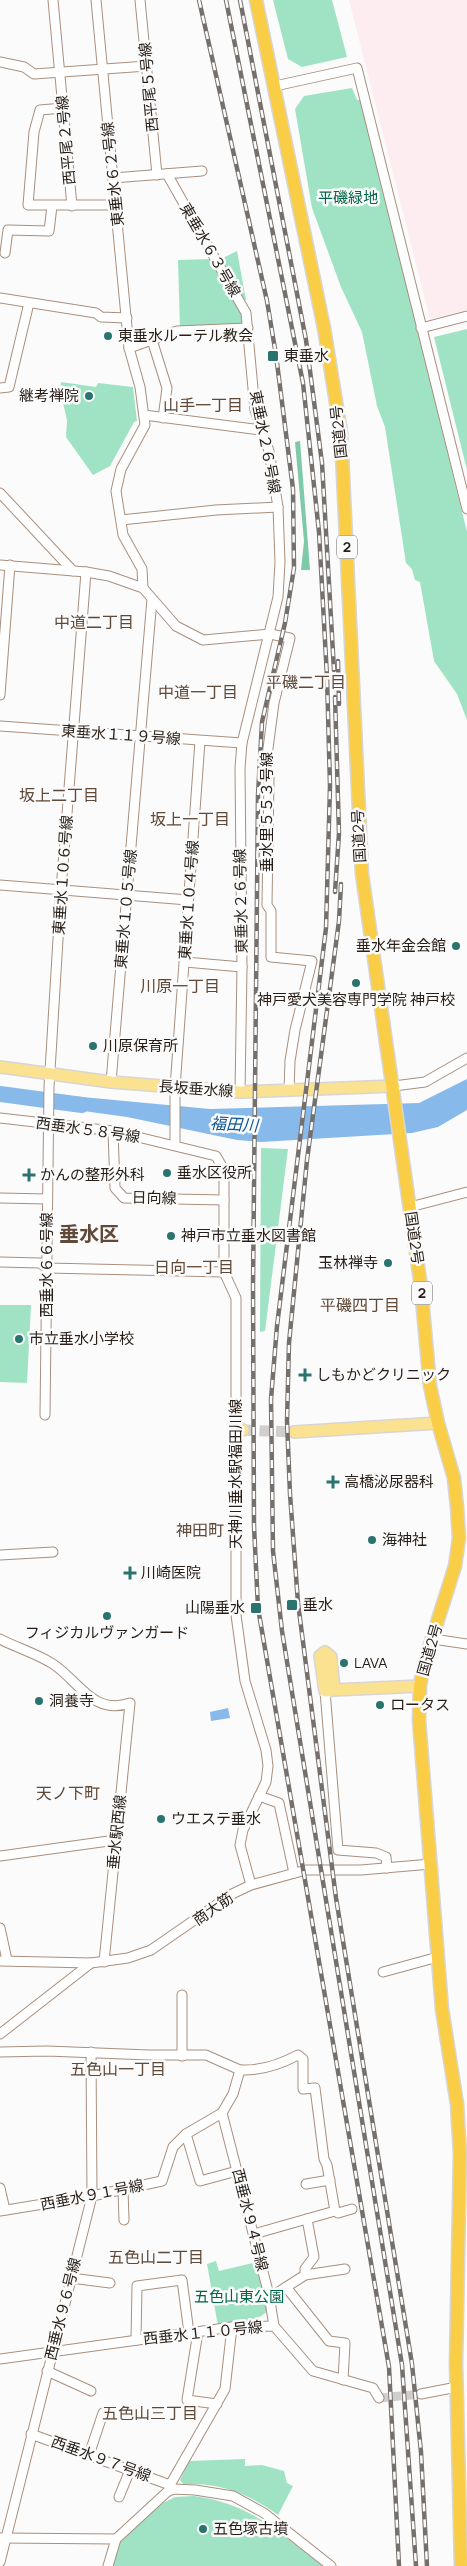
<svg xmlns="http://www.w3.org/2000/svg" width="467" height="2566" viewBox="0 0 467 2566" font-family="Manrope,'Noto Sans JP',sans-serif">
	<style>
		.industrial { fill: #fdedf0 }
		.green { fill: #9fe3c4 }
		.forest { fill: #7ec9a8 }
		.water { fill: #88b9eb }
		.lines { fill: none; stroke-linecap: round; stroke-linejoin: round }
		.river { stroke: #88b9eb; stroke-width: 16 }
		.minor-tunnel { stroke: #d1cfcd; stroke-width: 9; stroke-dasharray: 9 4.5; stroke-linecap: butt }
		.major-tunnel { stroke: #d1cfcd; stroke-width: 11; stroke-dasharray: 11 5.5; stroke-linecap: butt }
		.minor-casing { stroke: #a98f7e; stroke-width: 11 }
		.major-casing { stroke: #d8d6d5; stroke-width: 14 }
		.highway-casing { stroke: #d8d6d5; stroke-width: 15 }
		.minor { stroke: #fff; stroke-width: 9 }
		.major { stroke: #fbe290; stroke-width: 11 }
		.highway { stroke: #f9ce46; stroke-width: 12 }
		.rail-casing { stroke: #76706c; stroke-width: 4.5 }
		.rail { stroke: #fbfbfb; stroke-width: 2.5; stroke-dasharray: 8; stroke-linecap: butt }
		.poi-dot { fill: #2a736e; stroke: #fbfbfb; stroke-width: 2 }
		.labels { text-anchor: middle; stroke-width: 5; stroke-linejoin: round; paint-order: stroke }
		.shield { fill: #fbfbfb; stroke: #67605b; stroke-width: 1 }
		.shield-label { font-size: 14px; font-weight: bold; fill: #281e17 }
		.street-label { font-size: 15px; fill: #281e17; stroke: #fbfbfb }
		.park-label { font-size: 15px; fill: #006446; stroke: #fbfbfb }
		.poi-label { font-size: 15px; fill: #281e17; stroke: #fbfbfb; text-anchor: start }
		.neighbourhood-label { font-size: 16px; fill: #5f4939; stroke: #fbfbfb }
		.water-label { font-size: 16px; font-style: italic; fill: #0e5793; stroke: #fbfbfb }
		.district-label { font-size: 20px; font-weight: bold; fill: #5f4939; stroke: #fbfbfb }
	</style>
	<rect width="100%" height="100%" fill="#fbfbfb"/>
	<polygon class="industrial" points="349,0 467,0 467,310 430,319"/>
	<g class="green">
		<polygon points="273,0 332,0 347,57 302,67 288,59"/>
		<polygon points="352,88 357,100 361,100 467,532 467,720 457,694 434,661 420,582 415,580 412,569 406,563 385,427 377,406 362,332 341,287 312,208 295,109 304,96"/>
		<polygon points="237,251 246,300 241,299 219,260"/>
		<polygon points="212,259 245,319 245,326 180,329 178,260"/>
		<polygon points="467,329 467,470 434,337"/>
		<polygon points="61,382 96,387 98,383 133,387 137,421 134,422 110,466 93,475 66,437 67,420 63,403 60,402"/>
		<polygon points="261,1148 288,1149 265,1331 260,1332"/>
		<polygon points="0,1305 31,1305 27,1383 0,1382"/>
		<polygon points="216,2261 219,2271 257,2262 268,2311 254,2321 218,2326 207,2264"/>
		<path d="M245,2459V2466L262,2465L284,2471L287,2483L293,2486L278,2515C251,2495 217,2481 184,2485L180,2480L189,2461Z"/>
		<path d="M194,2496C252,2504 278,2532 323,2566H112L122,2537L163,2503L175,2497Z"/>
	</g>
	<polygon class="forest" points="300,441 310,570 301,570 304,541 295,442"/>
	<g class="water">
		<polygon points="467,1079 467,1110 438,1127 412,1133 261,1142 237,1140 127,1117 62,1108 61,1095 210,1109 419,1103"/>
		<polygon points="228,1708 230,1718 211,1721 210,1712"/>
	</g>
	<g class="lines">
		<polyline class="river" points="0,1094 82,1105"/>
		<polyline class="minor-tunnel" points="379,2398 421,2394"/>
		<polyline class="major-tunnel" points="243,1430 294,1432"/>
		<g class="minor-casing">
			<g id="minor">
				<polyline points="53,0 72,206"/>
				<polyline points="96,0 129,348 140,387 145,425 121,469 116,491 123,535 142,569 143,588"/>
				<polyline points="140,0 157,175"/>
				<polyline points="0,62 24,67 34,74 147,66"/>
				<polyline points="275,86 357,68 467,509"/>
				<polyline points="63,108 40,110 34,132 28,205 116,205"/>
				<polyline points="167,174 246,313 255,410 269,451 278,507 280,562 278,597 242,743 240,768 242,967 240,1092"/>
				<polyline points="113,178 202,171"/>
				<polyline points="5,253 8,230 49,231 52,206"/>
				<polyline points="0,298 96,313 101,317 127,318"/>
				<polyline points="421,328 467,316"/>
				<polyline points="152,340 167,388 163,418"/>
				<polyline points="129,348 177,331 248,328"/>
				<polyline points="0,388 9,387 29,303"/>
				<polyline points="144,415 261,430"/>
				<polyline points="0,493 73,571"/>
				<polyline points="121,520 216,510 278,507"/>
				<polyline points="0,565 86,572 109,576 143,588 176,626 203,640 270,634 290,638 274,703 265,771 269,777 267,905 271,911 271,957 312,961 295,1030 290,1061 289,1090"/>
				<polyline points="0,695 10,565"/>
				<polyline points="0,726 242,743"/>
				<polyline points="0,885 188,900"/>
				<polyline points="185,962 242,967"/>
				<polyline points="111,1082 152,599"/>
				<polyline points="394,1086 425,1082 467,1058"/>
				<polyline points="0,1118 113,1131 216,1156 224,1170 224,1272 236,1298 236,1615 245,1681 266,1750 268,1766 266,1782 243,1830 240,1845 251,1885"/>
				<polyline points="113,1131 115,1188 124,1198 224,1200"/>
				<polyline points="175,1145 175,1088 200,741"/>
				<polyline points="0,1198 47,1199"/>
				<polyline points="410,1207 467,1192"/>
				<polyline points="0,1262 40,1263 47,1268 224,1272"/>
				<polyline points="45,1415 49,1087 61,890 86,572"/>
				<polyline points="0,1555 53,1552"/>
				<path d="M0,1639C17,1648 36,1653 53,1664C78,1680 93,1716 130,1703L104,1962"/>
				<polyline points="433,1639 467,1644"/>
				<polyline points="325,1691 338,1850 376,1853 386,1857 387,1868"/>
				<polyline points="259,1796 279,1803 294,1873"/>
				<polyline points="0,1856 116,1840"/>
				<polyline points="0,1928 7,1960"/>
				<polyline points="0,1961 91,1963 128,1958 151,1950 232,1894 251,1885 306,1870 361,1870 431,1864"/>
				<polyline points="383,1972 438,1957"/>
				<polyline points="0,2034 91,1963"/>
				<polyline points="0,2052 47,2051 149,2055 206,2055 240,2070"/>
				<polyline points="182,2056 182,1995"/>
				<polyline points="222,2113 269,2295 274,2326"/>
				<polyline points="186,2134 200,2181 237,2171"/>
				<polyline points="306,2184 330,2180"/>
				<polyline points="0,2188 5,2210"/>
				<polyline points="123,2190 124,2220"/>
				<path d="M0,2211L92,2196L162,2181L173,2147L186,2134L222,2113L233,2094L240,2070C259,2071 281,2064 298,2055L303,2059V2089L315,2088L324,2159L327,2165L335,2211L254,2234"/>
				<polyline points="338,2213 352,2209"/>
				<polyline points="305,2275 305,2269 314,2257 307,2219"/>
				<polyline points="71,2278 110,2283"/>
				<polyline points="286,2287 329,2341 345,2343 343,2380"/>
				<polyline points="269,2295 277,2293 305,2275 345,2269"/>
				<polyline points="198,2332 187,2400 217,2404"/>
				<polyline points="136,2340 137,2286 182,2280 189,2333"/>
				<polyline points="0,2359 232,2327 274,2326 313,2371 373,2388 379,2398"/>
				<polyline points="47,2371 91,2391"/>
				<polyline points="421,2394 457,2387"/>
				<polyline points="31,2434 170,2485"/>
				<polyline points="89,2455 103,2413"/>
				<polyline points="173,2489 170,2485 225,2389 232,2327"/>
				<polyline points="119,2497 130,2470"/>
				<polyline points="1,2538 116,2539 167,2492 173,2489 195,2490 233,2496 264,2513 331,2566"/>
				<polyline points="0,2562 92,2196 91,2052"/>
				<polyline points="108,2566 116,2539"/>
			</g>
		</g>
		<g class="major-casing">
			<g id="major">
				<polyline points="0,1067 111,1082 240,1092 394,1086"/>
				<polyline points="237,1429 243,1430"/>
				<polyline points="294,1432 438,1423"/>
				<polyline points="334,1690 325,1691 320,1656 325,1652 331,1657 334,1690 420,1686"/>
			</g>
		</g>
		<g class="highway-casing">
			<polyline id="highway" points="256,0 324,328 341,433 362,874 421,1287 430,1386 438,1423 454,1478 457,1507 459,1538 455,1566 424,1664 420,1686 419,1720 442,2009 457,2104 460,2154 456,2363 461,2566"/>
		</g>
		<use href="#minor" class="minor"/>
		<use href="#major" class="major"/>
		<use href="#highway" class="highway"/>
		<g class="rail-casing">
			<g id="rail">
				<polyline points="199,0 267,301 276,355 293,489 294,568 285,623 262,722 258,795 253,1286 254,1526 258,1608 389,2367 399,2566"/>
				<polyline points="226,0 303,383 319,532 327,677 330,786 326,928 277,1326 271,1399 273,1551 282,1631 402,2365 416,2566"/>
				<polyline points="240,0 306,340 322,463 334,670"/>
				<polyline points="338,661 339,704"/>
				<polyline points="335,697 339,833 335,892"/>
				<polyline points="341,884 339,921 307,1160 289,1343 287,1421 290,1494 298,1603 336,1898 412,2364 421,2452 427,2566"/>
			</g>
		</g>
		<use href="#rail" class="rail"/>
	</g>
	<g class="poi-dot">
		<circle cx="108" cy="336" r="5"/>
		<rect x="267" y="350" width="12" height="12" rx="2.5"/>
		<circle cx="89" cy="396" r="5"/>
		<circle cx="456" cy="946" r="5"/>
		<circle cx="356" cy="983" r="5"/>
		<circle cx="93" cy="1046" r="5"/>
		<circle cx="167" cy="1173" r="5"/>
		<path d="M26.5 1167.5h5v5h5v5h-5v5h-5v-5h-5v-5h5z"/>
		<circle cx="171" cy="1236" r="5"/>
		<circle cx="388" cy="1263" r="5"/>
		<circle cx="19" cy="1339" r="5"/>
		<path d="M302.5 1367.5h5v5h5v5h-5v5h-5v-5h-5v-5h5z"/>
		<path d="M330.5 1474.5h5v5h5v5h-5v5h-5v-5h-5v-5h5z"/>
		<circle cx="372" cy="1540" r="5"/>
		<path d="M127.5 1565.5h5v5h5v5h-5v5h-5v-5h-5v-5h5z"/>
		<rect x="286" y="1599" width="12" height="12" rx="2.5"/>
		<rect x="250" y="1602" width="12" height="12" rx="2.5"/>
		<circle cx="107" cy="1616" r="5"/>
		<circle cx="344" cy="1663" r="5"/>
		<circle cx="39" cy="1701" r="5"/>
		<circle cx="380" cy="1705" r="5"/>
		<circle cx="161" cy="1819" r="5"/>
		<circle cx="203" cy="2529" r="5"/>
	</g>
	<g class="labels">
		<g class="shield">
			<rect x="337" y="535.5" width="20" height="23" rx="4"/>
			<rect x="412" y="1281.5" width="20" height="23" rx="4"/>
		</g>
		<g class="shield-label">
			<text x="347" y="552">2</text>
			<text x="422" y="1298">2</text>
		</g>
		<g class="street-label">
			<text transform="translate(149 87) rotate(-95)" y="5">西平尾５号線</text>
			<text transform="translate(66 140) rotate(-95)" y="5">西平尾２号線</text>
			<text transform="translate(113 174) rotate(-96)" y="5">東垂水６２号線</text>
			<text transform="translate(210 250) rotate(60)" y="5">東垂水６３号線</text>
			<text transform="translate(339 432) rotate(-96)" y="5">国道2号</text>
			<text transform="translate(265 442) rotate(79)" y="5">東垂水２６号線</text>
			<text transform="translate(121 735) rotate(4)" y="5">東垂水１１９号線</text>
			<text transform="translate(267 812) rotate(-90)" y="5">垂水里５５３号線</text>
			<text transform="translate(359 836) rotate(-93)" y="5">国道2号</text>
			<text transform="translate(63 875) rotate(-86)" y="5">東垂水１０６号線</text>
			<text transform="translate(189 900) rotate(-86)" y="5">東垂水１０４号線</text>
			<text transform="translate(241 901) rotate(-91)" y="5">東垂水２６号線</text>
			<text transform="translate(126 909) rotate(-85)" y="5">東垂水１０５号線</text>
			<text transform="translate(196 1089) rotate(4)" y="5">長坂垂水線</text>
			<text transform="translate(88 1130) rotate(8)" y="5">西垂水５８号線</text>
			<text transform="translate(154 1198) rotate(1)" y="5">日向線</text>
			<text transform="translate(414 1238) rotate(82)" y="5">国道2号</text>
			<text transform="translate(47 1265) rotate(-90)" y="5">西垂水６６号線</text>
			<text transform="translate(236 1474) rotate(-90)" y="5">天神川垂水駅福田川線</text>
			<text transform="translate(430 1650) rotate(-74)" y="5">国道2号</text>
			<text transform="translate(117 1832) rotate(-84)" y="5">垂水駅西線</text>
			<text transform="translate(213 1909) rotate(-35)" y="5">商大筋</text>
			<text transform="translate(92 2195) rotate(-11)" y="5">西垂水９１号線</text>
			<text transform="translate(250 2220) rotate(76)" y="5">西垂水９４号線</text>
			<text transform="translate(63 2309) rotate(-76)" y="5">西垂水９６号線</text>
			<text transform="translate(203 2333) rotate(-6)" y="5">西垂水１１０号線</text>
			<text transform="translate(101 2459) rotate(20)" y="5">西垂水９７号線</text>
		</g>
		<g class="park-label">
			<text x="348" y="203">平磯緑地</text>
			<text x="239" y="2302">五色山東公園</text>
		</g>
		<g class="poi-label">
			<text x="118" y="341">東垂水ルーテル教会</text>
			<text x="284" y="361">東垂水</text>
			<text x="79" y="401" text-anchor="end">継考禅院</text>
			<text x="446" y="951" text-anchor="end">垂水年金会館</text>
			<text x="356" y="1005" text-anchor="middle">神戸愛犬美容専門学院 神戸校</text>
			<text x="103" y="1051">川原保育所</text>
			<text x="177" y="1178">垂水区役所</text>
			<text x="40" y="1180">かんの整形外科</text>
			<text x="181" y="1241">神戸市立垂水図書館</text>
			<text x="378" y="1268" text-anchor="end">玉林禅寺</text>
			<text x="29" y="1344">市立垂水小学校</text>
			<text x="316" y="1380">しもかどクリニック</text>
			<text x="344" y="1487">高橋泌尿器科</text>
			<text x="382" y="1545">海神社</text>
			<text x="141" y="1578">川崎医院</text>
			<text x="303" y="1610">垂水</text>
			<text x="245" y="1613" text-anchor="end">山陽垂水</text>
			<text x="107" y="1638" text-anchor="middle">フィジカルヴァンガード</text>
			<text x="354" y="1668">LAVA</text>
			<text x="49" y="1706">洞養寺</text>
			<text x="390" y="1710">ロータス</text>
			<text x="171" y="1824">ウエステ垂水</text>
			<text x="213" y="2534">五色塚古墳</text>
		</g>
		<g class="neighbourhood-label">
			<text x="203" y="411">山手一丁目</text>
			<text x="94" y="628">中道二丁目</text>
			<text x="306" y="688">平磯二丁目</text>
			<text x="198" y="698">中道一丁目</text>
			<text x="59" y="801">坂上二丁目</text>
			<text x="190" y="825">坂上一丁目</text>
			<text x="180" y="992">川原一丁目</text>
			<text x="194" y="1273">日向一丁目</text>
			<text x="360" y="1311">平磯四丁目</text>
			<text x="200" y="1536">神田町</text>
			<text x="68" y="1799">天ノ下町</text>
			<text x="118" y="2075">五色山一丁目</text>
			<text x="156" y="2263">五色山二丁目</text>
			<text x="150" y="2419">五色山三丁目</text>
		</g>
		<g class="water-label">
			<text transform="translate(234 1124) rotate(3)" y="6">福田川</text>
		</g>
		<g class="district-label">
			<text x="89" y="1241">垂水区</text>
		</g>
	</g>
</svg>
